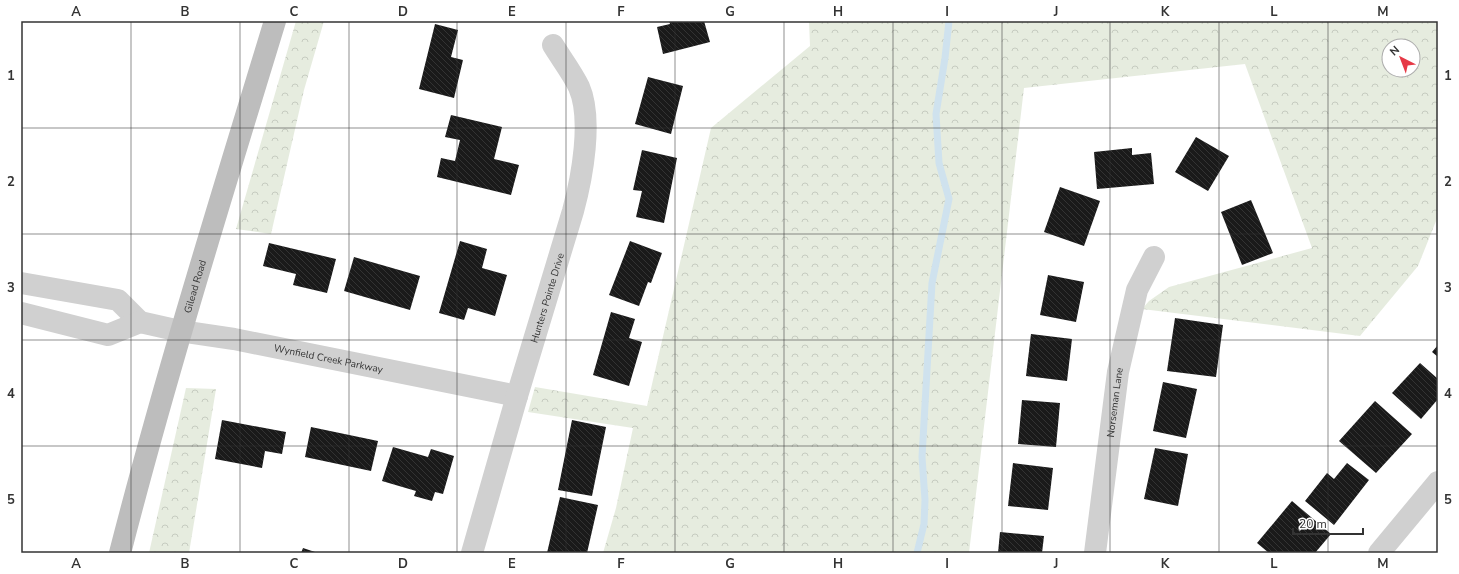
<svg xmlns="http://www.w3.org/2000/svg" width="1459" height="574" viewBox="0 0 1459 574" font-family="'Nunito Sans',sans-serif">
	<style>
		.forest { fill: url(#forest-crowns); fill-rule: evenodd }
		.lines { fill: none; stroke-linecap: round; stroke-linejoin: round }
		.stream { stroke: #cfe2ee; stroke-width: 7 }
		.building { fill: url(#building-back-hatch) }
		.minor { stroke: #d0d0d0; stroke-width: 22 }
		.tertiary { stroke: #d0d0d0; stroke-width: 22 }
		.secondary { stroke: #bdbdbd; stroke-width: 22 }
		.grid { fill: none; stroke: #333; stroke-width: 1; stroke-opacity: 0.55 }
		.labels { text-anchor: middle; stroke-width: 4; stroke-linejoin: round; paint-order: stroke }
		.street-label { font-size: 10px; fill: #333; stroke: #fff }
		.neatline { fill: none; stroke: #333; stroke-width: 1.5 }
		.grid-label { font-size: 13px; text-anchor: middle; font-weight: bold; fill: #333 }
	</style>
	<defs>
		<pattern id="forest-crowns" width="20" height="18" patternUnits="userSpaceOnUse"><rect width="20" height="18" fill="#e6ecdf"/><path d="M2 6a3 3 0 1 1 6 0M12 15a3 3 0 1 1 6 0" fill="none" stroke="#c6cbc0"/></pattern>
		<pattern id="building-back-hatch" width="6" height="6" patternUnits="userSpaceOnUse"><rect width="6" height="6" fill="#1a1a1a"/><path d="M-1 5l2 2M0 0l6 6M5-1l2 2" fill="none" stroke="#333"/></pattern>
	</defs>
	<rect width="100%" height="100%" fill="#fff"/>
	<g class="forest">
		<polygon points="296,21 324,21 304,90 271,234 236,229"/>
		<path d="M809,21H1438V216L1418,266L1360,336L1142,309L1149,301L1169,287L1312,248L1245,64L1024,88L969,553H603L616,508L633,428L528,412L535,387L647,406L711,128L810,46ZM1389,46H1413V70H1389Z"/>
		<polygon points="186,388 216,389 189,553 149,553"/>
	</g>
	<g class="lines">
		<polyline class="stream" points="917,553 924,524 925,500 922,457 932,283 949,199 939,163 936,114 945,58 949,21"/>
	</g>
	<g class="building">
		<polygon points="669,21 704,21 710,42 663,54 657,27 670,24"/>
		<polygon points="435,24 458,30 451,57 463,60 454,98 419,89"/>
		<polygon points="648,77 683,86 671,134 635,124"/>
		<polygon points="451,115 502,127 494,159 519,165 511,195 437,177 441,158 455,161 460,140 445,137"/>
		<polygon points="1196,137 1229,156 1208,191 1175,172"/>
		<polygon points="1132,148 1132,155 1151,153 1154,184 1097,189 1094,152"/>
		<polygon points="642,150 677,158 664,223 636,217 642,191 633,190"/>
		<polygon points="1060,187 1100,201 1084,246 1044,232"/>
		<polygon points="1251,200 1273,253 1242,265 1221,212"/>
		<polygon points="460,241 487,249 482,268 507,275 495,316 468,308 464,320 439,313"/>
		<polygon points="630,241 662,253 651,283 648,282 639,306 609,295"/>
		<polygon points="269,243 336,259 327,293 293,285 296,274 263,266"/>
		<polygon points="354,257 420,276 410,310 344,291"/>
		<polygon points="1048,275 1084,282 1076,322 1040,315"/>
		<polygon points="611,312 635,319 629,338 642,342 629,386 593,375"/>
		<polygon points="1175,318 1223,325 1216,377 1167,371"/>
		<polygon points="1031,334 1072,339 1067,381 1026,376"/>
		<polygon points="1438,345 1438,357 1432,352"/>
		<polygon points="1420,363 1438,379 1438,399 1421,419 1392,393"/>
		<polygon points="1163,382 1197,389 1186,438 1153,431"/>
		<polygon points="1022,400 1060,403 1056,447 1018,444"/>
		<polygon points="1375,401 1412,434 1376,473 1339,441"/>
		<polygon points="222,420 286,432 282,454 265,451 262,468 215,459"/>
		<polygon points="572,420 606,427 592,496 558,490"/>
		<polygon points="311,427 378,441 371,471 305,457"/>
		<polygon points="393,447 428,457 431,449 454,456 443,494 435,492 432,501 414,496 416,491 382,481"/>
		<polygon points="1155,448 1188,454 1178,506 1144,499"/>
		<polygon points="1013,463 1053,468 1048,510 1008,506"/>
		<polygon points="1347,463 1369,480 1334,525 1305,501 1327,473 1334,479"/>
		<polygon points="560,497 598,505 587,553 547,553"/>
		<polygon points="1292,501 1331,534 1315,553 1269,553 1257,543"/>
		<polygon points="1000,532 1044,536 1042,553 998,553"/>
		<polygon points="303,548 318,553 301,553"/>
	</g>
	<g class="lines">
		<g class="minor">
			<path id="s1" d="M180,331L234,339L517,396"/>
			<path id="s2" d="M472,553L517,396L573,211C582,178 593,119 579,87C573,74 561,58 553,45"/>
			<path id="s3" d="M1095,553L1118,372L1137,290L1154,257"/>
			<polyline points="1379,553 1438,482"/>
		</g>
		<g class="tertiary">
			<polyline points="21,283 118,300 140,322"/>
			<polyline points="21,313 108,335 140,322 180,331"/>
		</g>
		<path class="secondary" id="s4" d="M120,553C166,374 221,198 275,21"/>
	</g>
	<path class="grid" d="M131,21V553M240,21V553M349,21V553M457,21V553M566,21V553M675,21V553M784,21V553M893,21V553M1002,21V553M1110,21V553M1219,21V553M1328,21V553M21,128H1438M21,234H1438M21,340H1438M21,446H1438"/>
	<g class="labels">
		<g class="street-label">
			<text dy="4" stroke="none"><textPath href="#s4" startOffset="277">Gilead Road</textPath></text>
			<text dy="4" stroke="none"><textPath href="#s2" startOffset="266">Hunters Pointe Drive</textPath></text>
			<text dy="4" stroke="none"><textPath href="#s1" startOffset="151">Wynfield Creek Parkway</textPath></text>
			<text dy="4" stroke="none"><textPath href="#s3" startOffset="152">Norseman Lane</textPath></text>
		</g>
	</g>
	<rect width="1459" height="574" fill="none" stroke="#ffffff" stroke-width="44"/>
	<g transform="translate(1401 58) rotate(318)"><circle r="19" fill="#ffffff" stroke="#adadad"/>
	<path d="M0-3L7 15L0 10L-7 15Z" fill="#e63946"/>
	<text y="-6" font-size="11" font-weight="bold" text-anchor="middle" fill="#333333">N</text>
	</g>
	<path d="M1293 528v6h70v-6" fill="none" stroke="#333333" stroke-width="2"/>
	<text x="1299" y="528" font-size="12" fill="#333333" stroke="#ffffff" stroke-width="3" paint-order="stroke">20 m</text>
	<rect x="22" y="22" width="1415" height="530" class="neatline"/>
	<g class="grid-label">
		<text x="76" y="16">A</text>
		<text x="185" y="16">B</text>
		<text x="294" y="16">C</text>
		<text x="403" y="16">D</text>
		<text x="512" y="16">E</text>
		<text x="621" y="16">F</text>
		<text x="730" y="16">G</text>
		<text x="838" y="16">H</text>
		<text x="947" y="16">I</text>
		<text x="1056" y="16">J</text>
		<text x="1165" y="16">K</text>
		<text x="1274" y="16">L</text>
		<text x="1383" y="16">M</text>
		<text x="11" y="80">1</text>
		<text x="1448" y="80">1</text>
		<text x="11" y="186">2</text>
		<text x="1448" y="186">2</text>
		<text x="11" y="292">3</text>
		<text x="1448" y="292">3</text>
		<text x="11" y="398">4</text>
		<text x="1448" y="398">4</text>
		<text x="11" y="504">5</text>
		<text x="1448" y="504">5</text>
		<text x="76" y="568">A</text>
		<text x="185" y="568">B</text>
		<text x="294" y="568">C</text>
		<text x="403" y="568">D</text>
		<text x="512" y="568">E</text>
		<text x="621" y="568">F</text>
		<text x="730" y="568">G</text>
		<text x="838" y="568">H</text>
		<text x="947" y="568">I</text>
		<text x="1056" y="568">J</text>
		<text x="1165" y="568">K</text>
		<text x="1274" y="568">L</text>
		<text x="1383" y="568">M</text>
	</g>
</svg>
